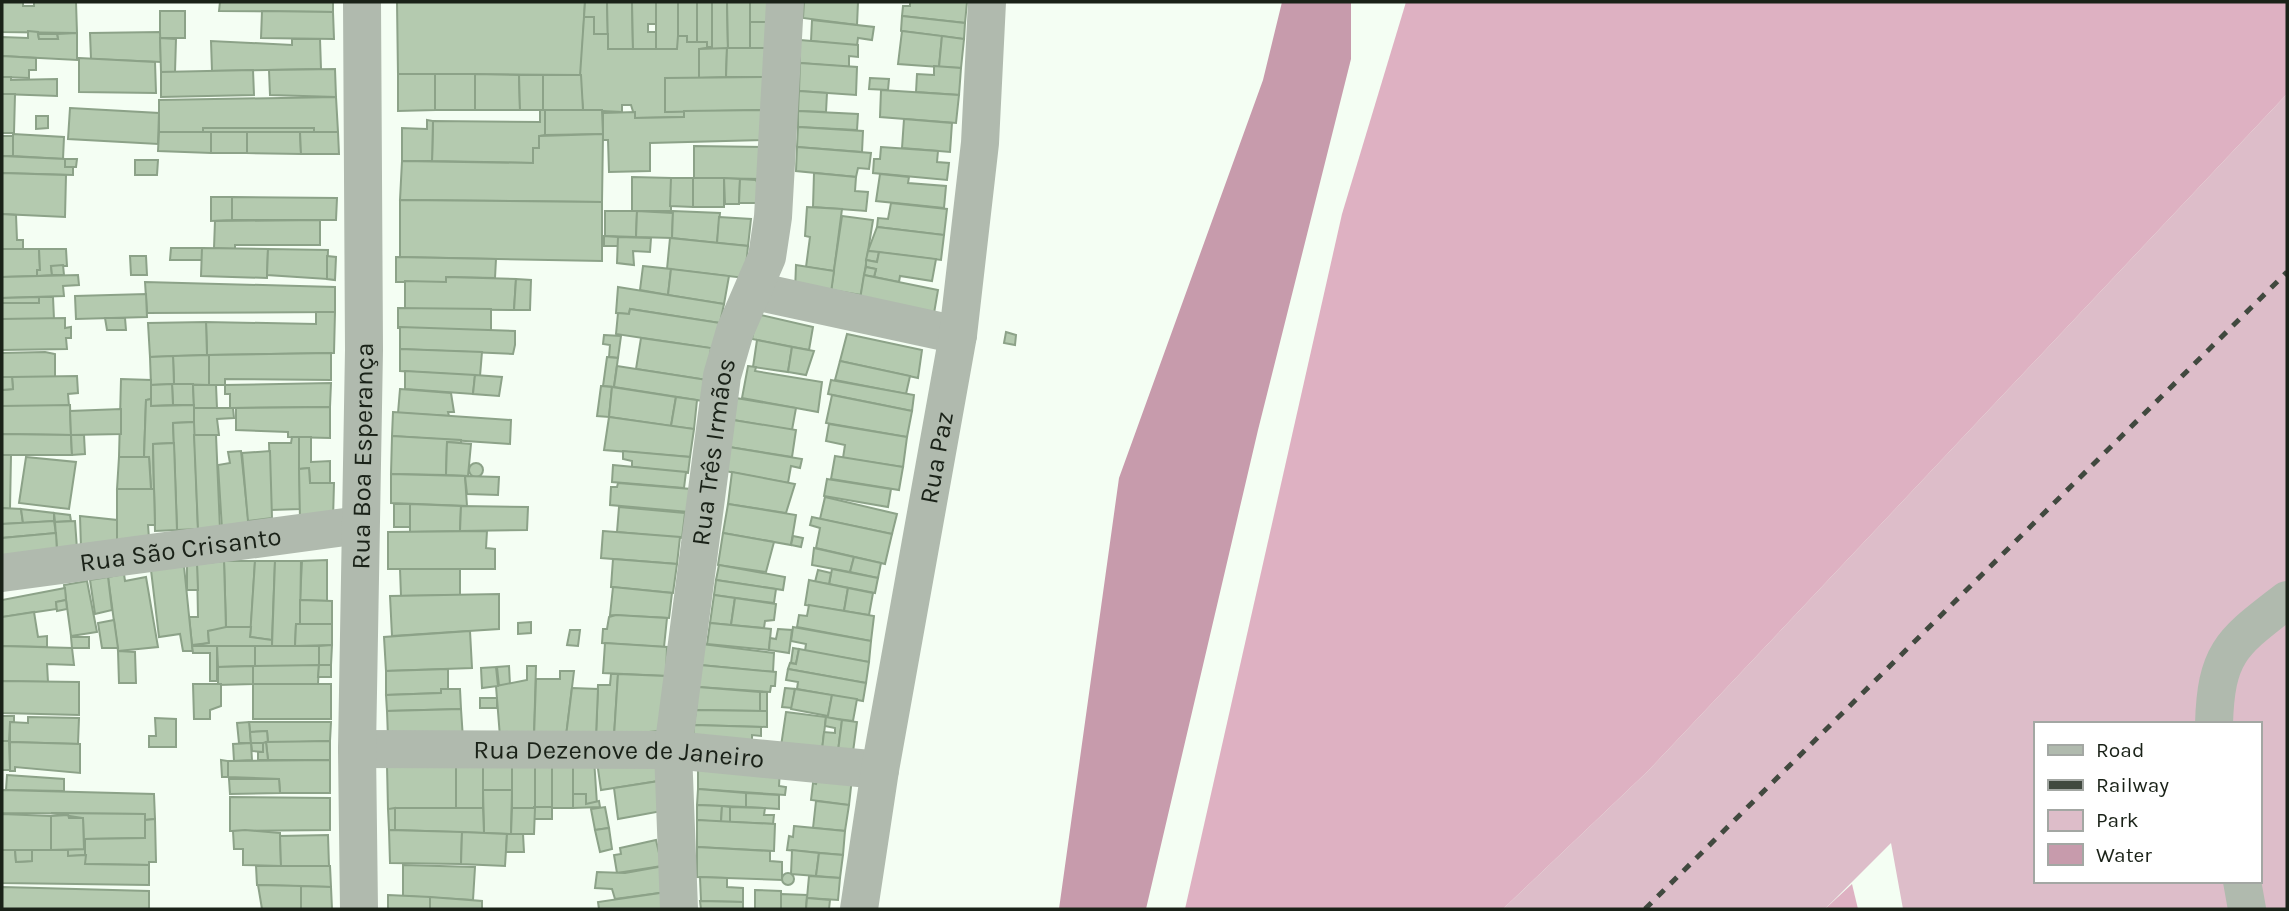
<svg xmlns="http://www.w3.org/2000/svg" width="2289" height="911" viewBox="0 0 2289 911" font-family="Karla,sans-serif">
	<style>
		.green { fill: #ddbdc9; fill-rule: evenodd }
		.forest { fill: #deb1c2 }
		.water { fill: #c79bac }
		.building { fill: #b4caaf; stroke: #8ca288; stroke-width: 2 }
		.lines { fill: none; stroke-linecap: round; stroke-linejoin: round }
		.minor { stroke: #b0baae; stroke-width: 38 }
		.rail { stroke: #41493f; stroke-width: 5; stroke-dasharray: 9 9; stroke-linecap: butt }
		.labels { text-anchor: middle; stroke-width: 5; stroke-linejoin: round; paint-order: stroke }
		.street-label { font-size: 26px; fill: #1a2218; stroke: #fff }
	</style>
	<rect width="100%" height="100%" fill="#f4fef3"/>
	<path class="green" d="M2287,94V909H1903L1891,843L1825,909H1503L1648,771ZM2035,724H2259V881H2035Z"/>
	<g class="forest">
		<polygon points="1406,2 2287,2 2287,94 1648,771 1503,909 1185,909 1342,214"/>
		<polygon points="1852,884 1858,909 1825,909"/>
	</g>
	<polygon class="water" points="1282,2 1351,2 1351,59 1258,430 1146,909 1059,909 1119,478 1263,80"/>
	<g class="building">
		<polygon points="2,2 23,2 23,6 34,6 34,2 76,2 77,33 2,32"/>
		<polygon points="220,2 333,2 333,12 219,11"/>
		<polygon points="397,2 585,2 581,75 398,74"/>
		<polygon points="585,2 607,2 608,34 594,34 594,17 584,17"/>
		<polygon points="607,2 632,2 633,49 608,49"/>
		<polygon points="632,2 656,2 656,24 648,24 648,32 656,32 656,49 633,49"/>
		<rect x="656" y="2" width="22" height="47"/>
		<polygon points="678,2 697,2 697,42 687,42 687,36 678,36"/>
		<polygon points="697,2 712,2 712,47 707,47 707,42 697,42"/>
		<polygon points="712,2 727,2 728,49 712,49"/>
		<polygon points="727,2 750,2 750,48 728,49"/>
		<rect x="750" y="2" width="28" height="20"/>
		<polygon points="804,2 858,2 857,25 803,18"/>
		<polygon points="910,2 967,2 965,23 902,16 903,6 910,6"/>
		<rect x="160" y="11" width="25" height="27"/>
		<polygon points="262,11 333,12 334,39 261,38"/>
		<polygon points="902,16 965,23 964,39 901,31"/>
		<polygon points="584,17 594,17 594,34 608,34 608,49 677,49 678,36 687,36 687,42 707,42 707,47 712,47 699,49 699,78 665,78 665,112 684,111 684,117 635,118 631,105 622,105 622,112 583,110 580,76"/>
		<polygon points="812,20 874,27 872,40 858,38 857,46 811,41"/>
		<rect x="750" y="22" width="26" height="26"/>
		<polygon points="28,31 38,32 39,39 58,39 57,34 77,33 77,60 2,56 2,37 28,38"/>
		<polygon points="902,31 942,36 939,67 898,64"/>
		<polygon points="160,32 161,62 91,59 90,33"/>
		<polygon points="38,34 57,34 58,39 39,39"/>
		<polygon points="942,36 964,39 961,68 939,67"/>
		<polygon points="160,38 176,39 175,72 161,72"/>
		<polygon points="292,39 320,39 321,69 212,71 211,41 292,45"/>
		<polygon points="800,40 858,45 858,57 849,56 849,67 800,63"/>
		<polygon points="727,48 726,77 699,78 699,49"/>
		<polygon points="727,48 770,48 770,77 726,77"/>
		<polygon points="2,56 36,58 36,70 29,70 29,78 2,77"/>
		<polygon points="79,58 155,62 156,93 79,92"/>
		<polygon points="800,63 857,67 856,95 799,91"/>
		<polygon points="934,66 961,68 959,95 916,92 917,74 934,75"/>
		<polygon points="335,69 336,97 270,95 269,70"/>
		<polygon points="253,70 254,95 161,97 161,72"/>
		<polygon points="398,74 435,74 435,110 398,111"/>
		<rect x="435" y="74" width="40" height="36"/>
		<polygon points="475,74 519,75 520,110 475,110"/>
		<polygon points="519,75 543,75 543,110 520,110"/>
		<polygon points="543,75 581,75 583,110 543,110"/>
		<polygon points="2,77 11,77 11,80 57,79 57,96 2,94"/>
		<polygon points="765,77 767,110 665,112 665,78"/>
		<polygon points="870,78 889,79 888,90 869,89"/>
		<polygon points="881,90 959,95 956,123 880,117"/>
		<polygon points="799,91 827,93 826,112 798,111"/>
		<polygon points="2,94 15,94 14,133 2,133"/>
		<polygon points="336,97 338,132 314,132 314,128 203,128 203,132 159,132 159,100"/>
		<polygon points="70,108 159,113 158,144 68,139"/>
		<polygon points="540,110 545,110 545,135 539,136 539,148 533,148 533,163 432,161 433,121 540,122"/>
		<polygon points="545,110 602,110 603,134 545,135"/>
		<polygon points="763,110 763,140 650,143 650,171 609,172 608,140 603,140 603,113 635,112 635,118 684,117 684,111"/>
		<polygon points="798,111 858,114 857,130 798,127"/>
		<polygon points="36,116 48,116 48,128 36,129"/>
		<polygon points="904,119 952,123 950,152 902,148"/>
		<polygon points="427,120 433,121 432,161 402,161 402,128 427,129"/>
		<polygon points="798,127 863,131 862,152 797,147"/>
		<rect x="203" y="128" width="111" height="4"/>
		<polygon points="159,132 211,132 211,153 158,151"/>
		<rect x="211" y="132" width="36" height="21"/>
		<polygon points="247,132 300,132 301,154 247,153"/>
		<polygon points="300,132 338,132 339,154 301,154"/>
		<polygon points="13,134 64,137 63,159 13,156"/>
		<polygon points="603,134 602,202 400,200 402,161 533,163 533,148 539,148 539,136"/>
		<rect x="2" y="136" width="11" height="20"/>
		<polygon points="694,146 766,147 765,179 694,178"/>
		<polygon points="797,147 871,153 869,169 858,168 856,177 796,171"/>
		<polygon points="881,147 938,151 937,162 949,163 947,180 873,173 874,159 880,159"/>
		<polygon points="2,156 65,159 65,167 73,167 73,175 2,173"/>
		<polygon points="65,159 77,159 76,167 65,167"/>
		<polygon points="135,160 158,160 157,175 135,175"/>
		<polygon points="2,173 66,175 65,217 2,214"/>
		<polygon points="814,173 856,177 855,191 868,192 866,211 813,207"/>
		<polygon points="880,174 909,177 908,183 946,186 944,208 876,201"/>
		<polygon points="632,177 671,178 671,211 632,211"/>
		<polygon points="671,178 693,178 693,207 670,206"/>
		<rect x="693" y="178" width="31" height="29"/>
		<polygon points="724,178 740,179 739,204 725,204"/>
		<polygon points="740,179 756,180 766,203 739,203"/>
		<polygon points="211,197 232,197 232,220 211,221"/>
		<polygon points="232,197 337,198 336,220 232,220"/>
		<polygon points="400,200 602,202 602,261 400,257"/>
		<polygon points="891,203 947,209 944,235 877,227 878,218 888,219"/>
		<polygon points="807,207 842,209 834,271 806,267 810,237 805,236"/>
		<polygon points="605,211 637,211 636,237 605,236"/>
		<polygon points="637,211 673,213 672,238 636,237"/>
		<polygon points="673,211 720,213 717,243 672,238"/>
		<polygon points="2,214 16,215 17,240 23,240 23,249 2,249"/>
		<polygon points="842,216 873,220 861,295 831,290"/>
		<polygon points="719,217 751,219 748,246 717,243"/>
		<polygon points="320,220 320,245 235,245 235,249 214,248 215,221"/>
		<polygon points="877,227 944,235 941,260 868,251"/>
		<polygon points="604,236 618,237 618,246 604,246"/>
		<polygon points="618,237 651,238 650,252 633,251 634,265 617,263"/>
		<polygon points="670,238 748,246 745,278 667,269"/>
		<polygon points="171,248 202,248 202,260 170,260"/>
		<polygon points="202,248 268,249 267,278 201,276"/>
		<polygon points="2,249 39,249 40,270 37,270 37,276 2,277"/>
		<polygon points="39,249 66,249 67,266 51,266 52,275 37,276 37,270 40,270"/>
		<polygon points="268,249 328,250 327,279 267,275"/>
		<polygon points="868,251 879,252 877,262 866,260"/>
		<polygon points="879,252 936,259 932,281 900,276 899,282 874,277 876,269 866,267 866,260 877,262"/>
		<polygon points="130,256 146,256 147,275 131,275"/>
		<polygon points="327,256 336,257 335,280 327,279"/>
		<polygon points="396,257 496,259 495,278 446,277 446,282 396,282"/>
		<polygon points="63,265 64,275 52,275 51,266"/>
		<polygon points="796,265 834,271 830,300 795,291"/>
		<polygon points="643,266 671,269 668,295 640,290"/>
		<polygon points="866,267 876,269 874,277 864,275"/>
		<polygon points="671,269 729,276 724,304 668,295"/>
		<polygon points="78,275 79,285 63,286 64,296 2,298 2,277"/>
		<polygon points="864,275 938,290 933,319 859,305"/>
		<polygon points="446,277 516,279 514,310 405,309 405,281 446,282"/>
		<polygon points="516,279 531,280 530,310 514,310"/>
		<polygon points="145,282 335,287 335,312 147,313"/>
		<polygon points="618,287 724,304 720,323 630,309 629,314 616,313"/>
		<polygon points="146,294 147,317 76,319 75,296"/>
		<polygon points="39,297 39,303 2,303 2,298"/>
		<polygon points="39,297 53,297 54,319 2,319 2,303 39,303"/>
		<polygon points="398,308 491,309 491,331 398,328"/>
		<polygon points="630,309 720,323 716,349 616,334 618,313 629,314"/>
		<polygon points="316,312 335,312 334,353 207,355 206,322 316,324"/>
		<polygon points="757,314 813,327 809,350 752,339"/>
		<polygon points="65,318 65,328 71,327 71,338 66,338 67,349 2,350 2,319"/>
		<polygon points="105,318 125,318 126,330 107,330"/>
		<polygon points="206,322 207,355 150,357 148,323"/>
		<polygon points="400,327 515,331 515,345 513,354 400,349"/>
		<polygon points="1006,332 1016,335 1015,345 1004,343"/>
		<polygon points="847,334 922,350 918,378 840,361"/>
		<polygon points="604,335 621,336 618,358 609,357 610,345 603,344"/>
		<polygon points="641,338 711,348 707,380 636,369"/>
		<polygon points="757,340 792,347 788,372 753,367"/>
		<polygon points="792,347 814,351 806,375 788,372"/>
		<polygon points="400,349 482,352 480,376 400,371"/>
		<polygon points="45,352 55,354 55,377 2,377 2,353"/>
		<polygon points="331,353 331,380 225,379 225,385 209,385 209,355"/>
		<polygon points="209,355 209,385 174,384 173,356"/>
		<polygon points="173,356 174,384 151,385 150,357"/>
		<polygon points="607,357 618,358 614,387 603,386"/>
		<polygon points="840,361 910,376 906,394 835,380"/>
		<polygon points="617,366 707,380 703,401 614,387"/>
		<polygon points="748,366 756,367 755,371 822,382 818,412 742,398"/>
		<polygon points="405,371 475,375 473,394 405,389"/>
		<polygon points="475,375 502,377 499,396 473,394"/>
		<polygon points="77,376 78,393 68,394 69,406 2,406 2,390 13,389 12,377"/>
		<polygon points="2,377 12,377 13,389 2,390"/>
		<polygon points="121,379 151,380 151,399 146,400 144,457 119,457"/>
		<polygon points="831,380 914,395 912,411 828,394"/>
		<polygon points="331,383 330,407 230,408 230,394 225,394 225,385"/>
		<polygon points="172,384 193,384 194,405 173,405"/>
		<polygon points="172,384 173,405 151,406 151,385"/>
		<polygon points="193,385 216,385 217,408 194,408"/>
		<polygon points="601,386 612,387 609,417 597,416"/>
		<polygon points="612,387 676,397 671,426 609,417"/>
		<polygon points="400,389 451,393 454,412 448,412 449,416 398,413"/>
		<polygon points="832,395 912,411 907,437 826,423"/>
		<polygon points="676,397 697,400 694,429 671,426"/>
		<polygon points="736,398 796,408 792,430 733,420"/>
		<polygon points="151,399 151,406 194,405 194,422 173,423 174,443 153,444 154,489 151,489 149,457 144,457 146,400"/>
		<polygon points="70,405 71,435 2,434 2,406"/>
		<polygon points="330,407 330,438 288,437 288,432 236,430 236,408"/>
		<polygon points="194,408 233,408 234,418 217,419 219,435 194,435"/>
		<polygon points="121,409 121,434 71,435 70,411"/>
		<polygon points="393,412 511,420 510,444 392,436"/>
		<polygon points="609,417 694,429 690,457 604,450"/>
		<polygon points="733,420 796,430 792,457 729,447"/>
		<polygon points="194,422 198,529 177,530 173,423"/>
		<polygon points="829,424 907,437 903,467 843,458 845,445 826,441"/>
		<polygon points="2,434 71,435 72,455 2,455"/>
		<polygon points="71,435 84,435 85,454 72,455"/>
		<polygon points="194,435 216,435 220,529 198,529"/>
		<polygon points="392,436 461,440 461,443 447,442 446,475 391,474"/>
		<polygon points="292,437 299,437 300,509 271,510 269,443 291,443"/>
		<polygon points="299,437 311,437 311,462 330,461 330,483 310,483 309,468 299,469"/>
		<polygon points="447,442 471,444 468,476 446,475"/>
		<polygon points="174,443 177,530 155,531 153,444"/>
		<polygon points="729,447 802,459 800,468 791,466 788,483 725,471"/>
		<polygon points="241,451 249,527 222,529 218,465 230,463 228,452"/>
		<polygon points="270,451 272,518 248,521 242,453"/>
		<polygon points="623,451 690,457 688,473 632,467 632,461 623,459"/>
		<polygon points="2,455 11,455 10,509 2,508"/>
		<polygon points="835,456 903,467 899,490 831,479"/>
		<polygon points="26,457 76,462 69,509 19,503"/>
		<polygon points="119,457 149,457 151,489 117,489"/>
		<circle cx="476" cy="470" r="7"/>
		<polygon points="613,465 686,472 684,488 612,482"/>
		<polygon points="309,468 310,483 334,483 333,520 300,520 299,469"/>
		<polygon points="732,472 795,484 786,513 728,504"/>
		<polygon points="391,474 465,476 467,506 391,503"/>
		<polygon points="465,476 499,477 498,495 467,494"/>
		<polygon points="827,479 891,489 888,507 824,496"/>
		<polygon points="618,483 691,489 689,512 610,505 611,487 617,487"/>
		<polygon points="117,489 154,489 155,525 148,525 149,538 117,541"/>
		<polygon points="825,497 897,514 892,534 820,519"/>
		<rect x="394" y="504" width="16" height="23"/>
		<polygon points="410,504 461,506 460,531 410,532"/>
		<polygon points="728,504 796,515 791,545 723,533"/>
		<polygon points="461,506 528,507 527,530 460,531"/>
		<polygon points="619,507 685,513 682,538 617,532"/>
		<polygon points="2,508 21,509 23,523 2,524"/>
		<polygon points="21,509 54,513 54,521 23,523"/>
		<polygon points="54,513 70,515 71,521 55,522"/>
		<polygon points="80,516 117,520 117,543 81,548"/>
		<polygon points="812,517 892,534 885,564 816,548 820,528 810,525"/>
		<polygon points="54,521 56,533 2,538 2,524"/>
		<polygon points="75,521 77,549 57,552 55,522"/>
		<polygon points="487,531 486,548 495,549 495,569 388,569 388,532"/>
		<polygon points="603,531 680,537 677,564 601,558"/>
		<polygon points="56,533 57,552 2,559 2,538"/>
		<polygon points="723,533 774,542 766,572 718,565"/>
		<polygon points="793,536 803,538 801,547 791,545"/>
		<polygon points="814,548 854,557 850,572 812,565"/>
		<polygon points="854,557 881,563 878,578 850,572"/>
		<polygon points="613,559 677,564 673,593 611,587"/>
		<polygon points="327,560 327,601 300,600 302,561"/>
		<polygon points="224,561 255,561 251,627 226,627"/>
		<polygon points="224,561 226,629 208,631 209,643 192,645 189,617 198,617 197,564"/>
		<polygon points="255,561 275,561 272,640 250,637"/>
		<polygon points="275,561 301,561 300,624 296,624 295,646 272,646"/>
		<polygon points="197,564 198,590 187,590 187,565"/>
		<polygon points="719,565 785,577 783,590 716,580"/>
		<polygon points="184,566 192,645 193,651 183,651 180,634 159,637 151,570"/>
		<polygon points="400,569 460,569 460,595 401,596"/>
		<polygon points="832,569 878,578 875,593 829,584"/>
		<polygon points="818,570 831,573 829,584 815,582"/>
		<polygon points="124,574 125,581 146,577 158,647 118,651 108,577"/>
		<polygon points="108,577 112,610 95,614 90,580"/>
		<polygon points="716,580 776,589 774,603 714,595"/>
		<polygon points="809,580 848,588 844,611 805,605"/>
		<polygon points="87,581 97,632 71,636 64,585"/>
		<polygon points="613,587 672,593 669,618 610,615"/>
		<polygon points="65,588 66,600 56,602 57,609 2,617 2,600"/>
		<polygon points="848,588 873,593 869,615 844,611"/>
		<polygon points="499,594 499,629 392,636 390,596"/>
		<polygon points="714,595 735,598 731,625 710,623"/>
		<polygon points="735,598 776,604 774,620 765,621 764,628 731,625"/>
		<polygon points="66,600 67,609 57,611 56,602"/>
		<polygon points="300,600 332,601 332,624 300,624"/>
		<polygon points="809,605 874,616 871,641 797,627 799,615 807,616"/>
		<polygon points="34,612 38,637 47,636 47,647 2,646 2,617"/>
		<polygon points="616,615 667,618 664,647 602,643 603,629 607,629 609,617"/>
		<polygon points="114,620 118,648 102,648 98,623"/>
		<polygon points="531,622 531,633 518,634 518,623"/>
		<polygon points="710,623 771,629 769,650 707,644"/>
		<polygon points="296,624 332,624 332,645 295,646"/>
		<polygon points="226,627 251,627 250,637 272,640 272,646 192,646 209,643 208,631"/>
		<polygon points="793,627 871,641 869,662 805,651 806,644 791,641"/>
		<polygon points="778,629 792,630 789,653 769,650 770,638 776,639"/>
		<polygon points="570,630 580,630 578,646 567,645"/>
		<polygon points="470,631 472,668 386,671 384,637"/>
		<polygon points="71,637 89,637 89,648 72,648"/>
		<polygon points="605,643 667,647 666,676 603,673"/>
		<polygon points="702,644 774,653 773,672 700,665"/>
		<polygon points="332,645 331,665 319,666 319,646"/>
		<polygon points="2,646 72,648 74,665 47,664 48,682 2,681"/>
		<polygon points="192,646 217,646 217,681 210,681 210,653 193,653"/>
		<polygon points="217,646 255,646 255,666 218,667"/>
		<rect x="255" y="646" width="64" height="20"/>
		<polygon points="793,648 799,649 796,664 791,663"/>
		<polygon points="799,649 869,662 866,683 788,669 790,663 796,664"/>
		<polygon points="118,651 135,652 136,683 119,683"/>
		<polygon points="319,665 318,684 253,684 253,666"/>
		<polygon points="319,665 331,665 331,677 318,677"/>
		<polygon points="700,665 776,672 775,686 771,686 770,692 698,687"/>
		<polygon points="253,666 253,684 218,685 218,667"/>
		<polygon points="509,666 510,685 499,686 497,667"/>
		<polygon points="527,666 536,666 534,737 500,737 496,686 527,680"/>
		<polygon points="496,667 498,686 482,688 481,668"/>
		<polygon points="448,669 448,689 441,689 441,693 386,695 386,671"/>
		<polygon points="788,669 866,683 863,701 797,689 798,682 786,680"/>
		<polygon points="560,671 574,671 566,736 534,737 536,679 560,679"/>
		<polygon points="611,674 618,674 614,736 596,736 598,685 610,685"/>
		<polygon points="618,674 666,676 658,731 614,736"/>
		<polygon points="2,681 79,682 79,715 2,713"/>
		<polygon points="193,684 221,684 221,706 210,710 210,719 194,719"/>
		<rect x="253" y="684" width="78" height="35"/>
		<polygon points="698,687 760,692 760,711 696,710"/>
		<polygon points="572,688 598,689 596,736 566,736"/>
		<polygon points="785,688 795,689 792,708 782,707"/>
		<polygon points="441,689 460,689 461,709 387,711 386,695 441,693"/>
		<polygon points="795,689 832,695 828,716 791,709"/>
		<rect x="760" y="692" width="7" height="19"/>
		<polygon points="832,695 857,699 853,721 822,717 828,716"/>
		<rect x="480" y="698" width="17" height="10"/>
		<polygon points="461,709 463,739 388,738 387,711"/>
		<polygon points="696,710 767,711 767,727 694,725"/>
		<polygon points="786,712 826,717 822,750 781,746"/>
		<polygon points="2,716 14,716 14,722 10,722 9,741 2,741"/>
		<polygon points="28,717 79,718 78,744 10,742 10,722 28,723"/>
		<polygon points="826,717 842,720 838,751 822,750 824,732 835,733 835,728 825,726"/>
		<polygon points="155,718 176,719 176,747 149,747 149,736 156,736"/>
		<polygon points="842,720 857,722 853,752 838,751"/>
		<polygon points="249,722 331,722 330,741 268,743 267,731 250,732"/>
		<polygon points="249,722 251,743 239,743 237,723"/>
		<polygon points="694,725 761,727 761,736 752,735 752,745 693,742"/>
		<polygon points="267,731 268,743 251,743 250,732"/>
		<polygon points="2,741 9,741 10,770 2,770"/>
		<polygon points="330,741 330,760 268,760 266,742"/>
		<polygon points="10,742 80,744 80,773 15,767 15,771 10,771"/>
		<polygon points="266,742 268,760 258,760 258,752 263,752 263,743"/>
		<polygon points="251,743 263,743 263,752 252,751"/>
		<polygon points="251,743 252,760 234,761 233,744"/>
		<polygon points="656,754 659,781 601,790 597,762"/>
		<polygon points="594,759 597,804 586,804 586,794 573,794 573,760"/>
		<polygon points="221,760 228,761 228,777 222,777"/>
		<polygon points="330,760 330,793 280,793 279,779 228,777 228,761"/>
		<rect x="552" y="760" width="21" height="48"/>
		<polygon points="552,760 552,807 534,807 535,761"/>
		<polygon points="535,761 535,808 512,808 512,762"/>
		<rect x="483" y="762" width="29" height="28"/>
		<polygon points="483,762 483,808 456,809 456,764"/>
		<polygon points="698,763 780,769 779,786 786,787 785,795 698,789"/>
		<polygon points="456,764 456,809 388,809 387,766"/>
		<polygon points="7,775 64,779 64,791 6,790"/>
		<polygon points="852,778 849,805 811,800 813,783 816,784 817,780"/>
		<polygon points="229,779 279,779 280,793 230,794"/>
		<polygon points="659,781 662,811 618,819 614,788"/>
		<polygon points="698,789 746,793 746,807 697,805"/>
		<polygon points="2,790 154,794 155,819 145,820 145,814 2,813"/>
		<polygon points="483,790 512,790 511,834 484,833"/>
		<polygon points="746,793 779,795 779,809 746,807"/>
		<polygon points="573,794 586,794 586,804 599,801 600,807 573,808"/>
		<polygon points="230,797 330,798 330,830 230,831"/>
		<polygon points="816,801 849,805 845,831 813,828"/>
		<polygon points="697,805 722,806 721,822 697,820"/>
		<polygon points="722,806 730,807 730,822 721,822"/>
		<rect x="534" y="807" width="18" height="12"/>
		<polygon points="605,807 609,828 595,830 591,809"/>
		<polygon points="730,807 765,808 764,815 774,815 773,824 730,822"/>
		<polygon points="395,808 395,830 389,830 388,809"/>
		<polygon points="395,808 483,808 484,833 395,830"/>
		<polygon points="512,808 535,808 534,834 511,834"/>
		<polygon points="51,813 145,814 145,838 85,839 86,855 68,856 68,850 50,851 51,850 84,849 83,818"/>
		<polygon points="2,814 51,816 51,850 2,850"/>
		<polygon points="68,815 69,818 83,818 84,849 51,850 51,816"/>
		<polygon points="155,819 156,862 149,862 149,865 85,864 85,839 145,838 145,820"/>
		<polygon points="697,820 775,824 774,851 697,847"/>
		<polygon points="794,826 845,831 843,855 787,850 789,836 793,837"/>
		<polygon points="609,828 612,849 600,852 595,830"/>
		<polygon points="245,830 280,833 281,866 243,865 243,849 234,849 233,831"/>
		<polygon points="389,830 462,832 461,864 390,863"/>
		<polygon points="462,832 507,834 505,866 461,864"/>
		<polygon points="507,834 523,834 524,852 506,852"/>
		<polygon points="328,835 329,866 281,866 280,836"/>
		<polygon points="656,840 662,866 617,873 614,855 621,854 620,848"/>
		<polygon points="697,847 770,851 770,861 782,862 782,880 697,877"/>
		<polygon points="2,850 15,850 16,862 32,861 32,850 68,850 68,856 86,855 85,864 149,865 149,885 2,883"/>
		<polygon points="15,850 32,850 32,861 16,862"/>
		<polygon points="792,850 819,853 816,876 791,874"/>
		<polygon points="819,853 843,855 840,878 816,876"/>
		<polygon points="403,865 475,867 473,900 403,896"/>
		<polygon points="256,866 330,866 331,887 257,885"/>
		<polygon points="664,866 667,892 615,899 612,889 595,888 597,872 625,873"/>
		<circle cx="788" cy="879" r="6"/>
		<polygon points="809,876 840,878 838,900 807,898"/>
		<polygon points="700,877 727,878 727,887 743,888 743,902 701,901"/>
		<polygon points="258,885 301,886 301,909 262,909"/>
		<polygon points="301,886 331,887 332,909 301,909"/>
		<polygon points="2,887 149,891 149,909 2,909"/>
		<polygon points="755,890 781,891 781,909 755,909"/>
		<polygon points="667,892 668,909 599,909 598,902"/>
		<polygon points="781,894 807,895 806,909 781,909"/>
		<polygon points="388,895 430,897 430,909 388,909"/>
		<polygon points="430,897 482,901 482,909 430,909"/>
		<polygon points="807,898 830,900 829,909 806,909"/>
		<polygon points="700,901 743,902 743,909 701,909"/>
	</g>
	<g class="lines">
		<g class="minor">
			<polyline points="755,291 958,335"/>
			<path id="s1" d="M2,573L360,525"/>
			<path d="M2214,724C2216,651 2233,642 2287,600"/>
			<path id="s2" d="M357,749L673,750L880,770"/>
			<polyline points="2242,881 2247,909"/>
			<path id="s3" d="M359,909L357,749L364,350L362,2"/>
			<path id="s4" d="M679,909L673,750L722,376L735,331L767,257L773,217L785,2"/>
			<path id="s5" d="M859,909L880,770L958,335L980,143L987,2"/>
		</g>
		<polyline class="rail" points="1645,909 2287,272"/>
	</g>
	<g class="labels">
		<g class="street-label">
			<text dy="9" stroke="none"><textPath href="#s4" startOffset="460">Rua Três Irmãos</textPath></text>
			<text dy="9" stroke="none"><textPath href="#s3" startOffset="453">Rua Boa Esperança</textPath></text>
			<text dy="9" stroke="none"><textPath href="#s5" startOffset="458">Rua Paz</textPath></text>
			<text dy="9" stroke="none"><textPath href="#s1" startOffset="180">Rua São Crisanto</textPath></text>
			<text dy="9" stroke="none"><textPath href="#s2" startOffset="262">Rua Dezenove de Janeiro</textPath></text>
		</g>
	</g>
	<rect width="2289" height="911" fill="none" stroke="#1a2218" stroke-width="7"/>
	<rect x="2034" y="722" width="228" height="161" fill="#ffffff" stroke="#a3a7a3" stroke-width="2"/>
	<rect x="2048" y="745" width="35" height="10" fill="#b0baae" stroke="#a3a7a3" stroke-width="2"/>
	<text x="2096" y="757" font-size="21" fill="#1a2218">Road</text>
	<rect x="2048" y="780" width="35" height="10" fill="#41493f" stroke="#a3a7a3" stroke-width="2"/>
	<text x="2096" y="792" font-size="21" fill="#1a2218">Railway</text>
	<rect x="2048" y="810" width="35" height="21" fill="#ddbdc9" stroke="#a3a7a3" stroke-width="2"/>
	<text x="2096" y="827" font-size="21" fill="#1a2218">Park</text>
	<rect x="2048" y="844" width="35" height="21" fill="#c79bac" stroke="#a3a7a3" stroke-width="2"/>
	<text x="2096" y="862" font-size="21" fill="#1a2218">Water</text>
</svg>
